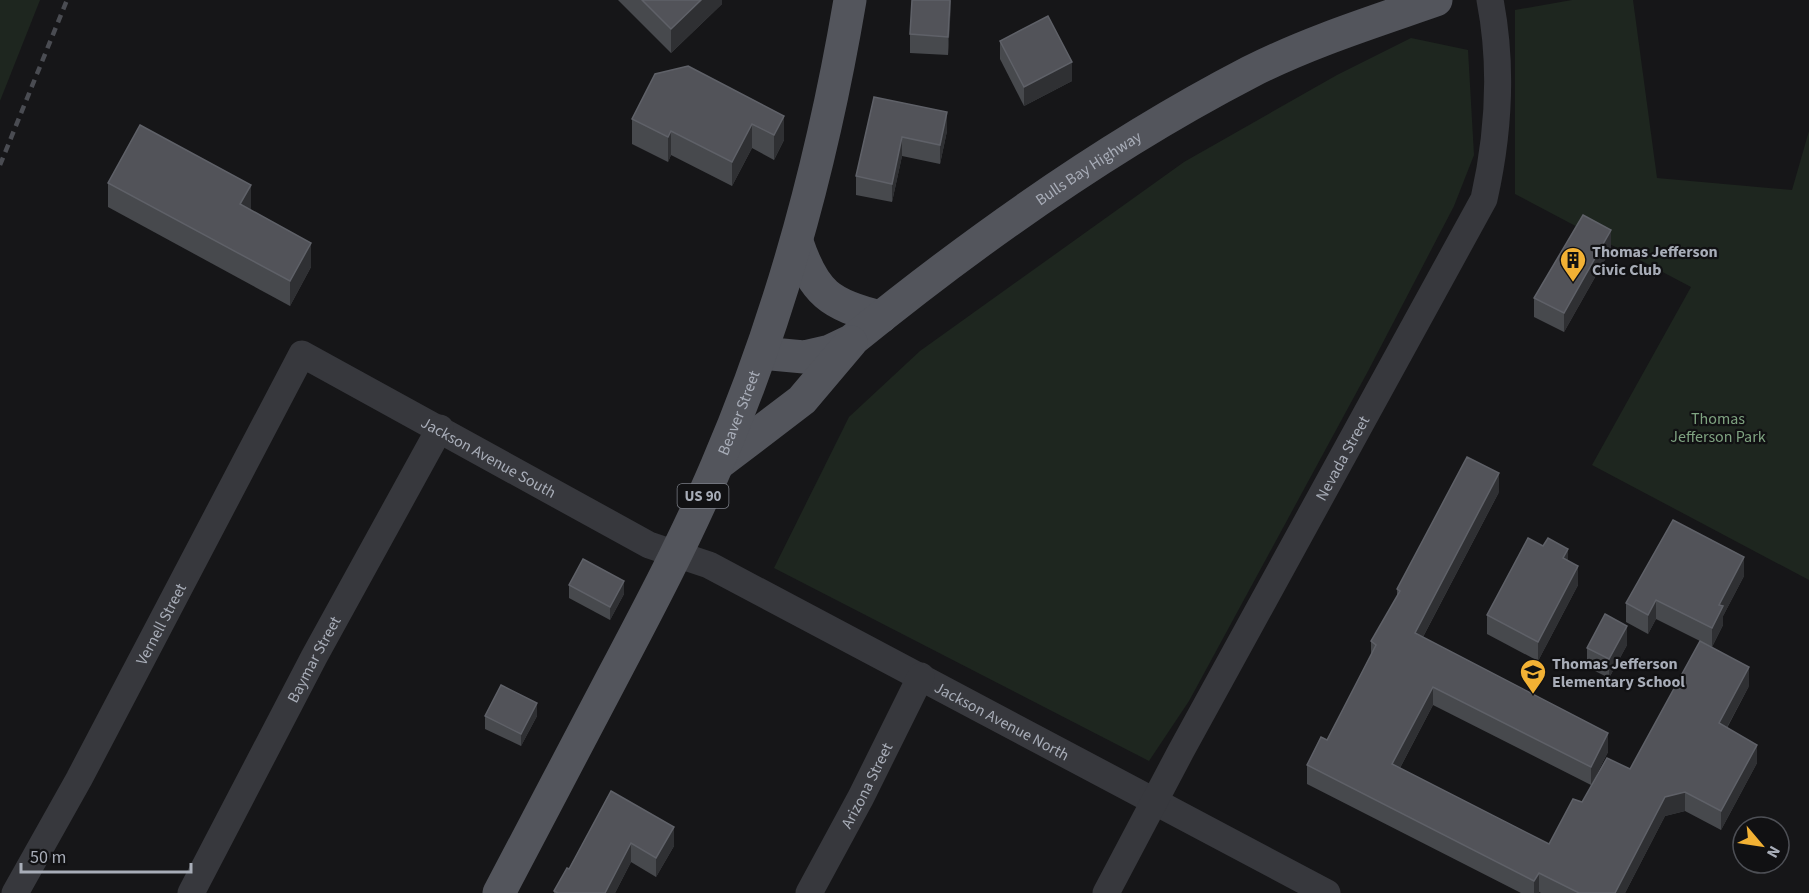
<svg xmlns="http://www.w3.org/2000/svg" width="1809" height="893" viewBox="0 0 1809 893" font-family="'Source Sans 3',sans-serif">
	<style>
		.green { fill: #1e261f }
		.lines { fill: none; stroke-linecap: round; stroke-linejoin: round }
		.minor { stroke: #37383d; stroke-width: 27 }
		.major { stroke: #53555c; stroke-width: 33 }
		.rail { stroke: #4a4c52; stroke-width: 4.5; stroke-dasharray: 8 6; stroke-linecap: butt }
		.wall { fill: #47494d }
		.shaded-wall { fill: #2f3033 }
		.building { fill: #525359; stroke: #5f6168; stroke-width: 1.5 }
		.labels { text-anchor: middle; stroke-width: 4.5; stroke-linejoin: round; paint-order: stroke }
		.shield { fill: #111113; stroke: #7b7e86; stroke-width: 1.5 }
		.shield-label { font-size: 15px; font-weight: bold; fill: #a8adb8 }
		.street-label { font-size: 16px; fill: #a8adb8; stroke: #111113 }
		.poi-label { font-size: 16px; font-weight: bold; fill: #a8adb8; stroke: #111113; text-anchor: start }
		.park-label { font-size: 16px; fill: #7fa381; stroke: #111113 }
	</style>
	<rect width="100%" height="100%" fill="#161618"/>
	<g class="green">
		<polygon points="0,0 40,0 0,101"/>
		<polygon points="1572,0 1633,0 1657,178 1792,190 1809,131 1809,580 1592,465 1691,287 1515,194 1515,10"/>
		<polygon points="1411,38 1468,50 1474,155 1454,206 1367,373 1189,701 1149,761 774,568 849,417 920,351 1184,162 1337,75"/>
	</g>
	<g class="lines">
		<g class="minor">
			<path id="s1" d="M15,893L79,779L302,354L649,545L709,565L1327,893"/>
			<path id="s2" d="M191,893L314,657L440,428"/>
			<path id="s3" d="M809,893L861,797L921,676"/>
			<path id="s4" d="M1106,893L1181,751L1484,199C1499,132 1503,67 1490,0"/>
		</g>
		<g class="major">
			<path d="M797,242C814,293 830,305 881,317"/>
			<path id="s5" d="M761,353L804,357L830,351L851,341C974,241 1109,145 1250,72C1309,42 1373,22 1436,0"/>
			<polyline points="718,464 802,400 851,342"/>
			<path id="s6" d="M499,893C537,821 574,750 612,678C649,608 686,538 717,465C781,316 823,160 850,0"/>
		</g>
		<polyline class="rail" points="0,165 67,0"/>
	</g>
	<g class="wall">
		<polygon points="618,0 722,0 722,4 671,53"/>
		<polygon points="951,0 948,55 910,53 910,34"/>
		<polygon points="1000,41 1072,81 1024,106 1000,59"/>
		<polygon points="655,74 784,140 774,160 752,148 732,186 671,155 668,162 632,144 632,119"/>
		<polygon points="874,97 947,131 940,164 902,156 892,202 856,195 856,176"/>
		<polygon points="108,183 251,210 311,267 290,306 108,207"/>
		<polygon points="1611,249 1564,332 1534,317 1534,298"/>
		<polygon points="1499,492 1423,637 1608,752 1591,785 1433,705 1400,768 1549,844 1582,802 1749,686 1727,728 1757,763 1721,830 1685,811 1665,816 1625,893 1541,893 1539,892 1539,893 1521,893 1307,784 1307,765 1327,740 1371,655 1371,641 1397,596 1397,589"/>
		<polygon points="1568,561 1578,585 1538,661 1487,634 1487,615"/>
		<polygon points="1744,576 1723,616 1723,625 1712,647 1656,619 1648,634 1626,622 1626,603"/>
		<polygon points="569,585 624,594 610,620 569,598"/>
		<polygon points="1627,645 1609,678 1587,667 1587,648"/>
		<polygon points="485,716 537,716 521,746 485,729"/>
		<polygon points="611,791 674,846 656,877 631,862 615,893 554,893 554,891 569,869"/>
	</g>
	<g class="shaded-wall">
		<polygon points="701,0 722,0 722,4 671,53 671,29"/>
		<polygon points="950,0 951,7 948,55 948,37"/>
		<polygon points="1072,62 1072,81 1024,106 1024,87"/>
		<polygon points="947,112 947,131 940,164 940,145"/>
		<polygon points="784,116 784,140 774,160 774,135"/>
		<polygon points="752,124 752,148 732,186 732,162"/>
		<polygon points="671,131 671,155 668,162 668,137"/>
		<polygon points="902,137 902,156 892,202 892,184"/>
		<polygon points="251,185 251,210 240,204"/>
		<polygon points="1611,230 1611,249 1564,332 1564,313"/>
		<polygon points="311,243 311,267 290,306 290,281"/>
		<polygon points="1499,473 1499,492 1415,652 1415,633"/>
		<polygon points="1568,549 1568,567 1563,558"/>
		<polygon points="1744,557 1744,576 1723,616 1723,625 1712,647 1712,628 1719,605"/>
		<polygon points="1578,566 1578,585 1538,661 1538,642"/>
		<polygon points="624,581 624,594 610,620 610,607"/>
		<polygon points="1656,600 1656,619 1648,634 1648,615"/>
		<polygon points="1627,626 1627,645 1609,678 1609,659"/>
		<polygon points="1749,667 1749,686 1719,742 1719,723"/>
		<polygon points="1433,687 1433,705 1392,783 1392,764"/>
		<polygon points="537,703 537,716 521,746 521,734"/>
		<polygon points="1608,733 1608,752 1591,785 1591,767"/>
		<polygon points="1757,745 1757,763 1721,830 1721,811"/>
		<polygon points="1685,792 1685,811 1665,816 1625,893 1615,893 1665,797"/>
		<polygon points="674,827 674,846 656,877 656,858"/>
		<polygon points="631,843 631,862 615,893 605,893"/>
		<polygon points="1539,873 1539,893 1534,893 1534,881"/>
	</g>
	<g class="building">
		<polygon points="642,0 701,0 671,29"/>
		<polygon points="912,0 950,0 948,37 910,34"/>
		<polygon points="1048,16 1072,62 1024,87 1000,41"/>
		<polygon points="688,66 784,116 774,135 752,124 732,162 671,131 668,137 632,119 655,74"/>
		<polygon points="874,97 947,112 940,145 902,137 892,184 856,176"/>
		<polygon points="140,125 251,185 240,204 311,243 290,281 108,183"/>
		<polygon points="1583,215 1611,230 1564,313 1534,298"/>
		<polygon points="1467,457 1499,473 1415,633 1608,733 1591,767 1433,687 1392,764 1549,844 1573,799 1582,802 1607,758 1630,769 1700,641 1749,667 1719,723 1757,745 1721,811 1685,792 1665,797 1615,893 1579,893 1539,873 1534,881 1307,765 1321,737 1327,740 1376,645 1371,641 1400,591 1397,589"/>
		<polygon points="1673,520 1744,557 1719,605 1723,606 1712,628 1656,600 1648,615 1626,603"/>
		<polygon points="1528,538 1543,546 1548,538 1568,549 1563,558 1578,566 1538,642 1487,615"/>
		<polygon points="583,559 624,581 610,607 569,585"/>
		<polygon points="1605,614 1627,626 1609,659 1587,648"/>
		<polygon points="501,685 537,703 521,734 485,716"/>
		<polygon points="611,791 674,827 656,858 631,843 605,893 558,893 554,891 567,868 569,869"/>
	</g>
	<defs>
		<g id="building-pin" transform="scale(1.35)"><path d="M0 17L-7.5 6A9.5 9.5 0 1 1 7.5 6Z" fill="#f2b134" stroke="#111113"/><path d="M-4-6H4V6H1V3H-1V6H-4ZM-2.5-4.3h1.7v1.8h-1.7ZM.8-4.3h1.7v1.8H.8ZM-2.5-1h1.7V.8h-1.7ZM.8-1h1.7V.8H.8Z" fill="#111"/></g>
		<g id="school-pin" transform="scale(1.35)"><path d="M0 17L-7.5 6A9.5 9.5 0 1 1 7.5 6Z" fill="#f2b134" stroke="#111113"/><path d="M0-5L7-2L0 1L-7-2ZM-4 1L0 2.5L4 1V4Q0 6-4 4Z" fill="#111"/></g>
	</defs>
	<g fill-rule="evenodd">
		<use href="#building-pin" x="1573" y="260"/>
		<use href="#school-pin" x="1533" y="672"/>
	</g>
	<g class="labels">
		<rect class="shield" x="677.5" y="484" width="51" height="24" rx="4.5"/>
		<g class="shield-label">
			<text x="703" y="501">US 90</text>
		</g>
		<g class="street-label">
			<text dy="6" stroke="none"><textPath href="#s5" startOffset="387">Bulls Bay Highway</textPath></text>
			<text dy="6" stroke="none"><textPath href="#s6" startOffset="537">Beaver Street</textPath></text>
			<text dy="6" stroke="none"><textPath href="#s1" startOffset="824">Jackson Avenue South</textPath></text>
			<text dy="6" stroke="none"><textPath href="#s4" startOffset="495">Nevada Street</textPath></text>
			<text dy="6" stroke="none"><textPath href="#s1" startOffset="306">Vernell Street</textPath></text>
			<text dy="6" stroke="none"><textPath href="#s2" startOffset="264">Baymar Street</textPath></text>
			<text dy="6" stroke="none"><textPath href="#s1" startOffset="1402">Jackson Avenue North</textPath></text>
			<text dy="6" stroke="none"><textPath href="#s3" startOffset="122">Arizona Street</textPath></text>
		</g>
		<g class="poi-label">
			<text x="1592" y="257">Thomas Jefferson<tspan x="1592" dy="18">Civic Club</tspan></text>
			<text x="1552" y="669">Thomas Jefferson<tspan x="1552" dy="18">Elementary School</tspan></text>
		</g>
		<g class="park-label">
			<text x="1718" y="424">Thomas<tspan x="1718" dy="18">Jefferson Park</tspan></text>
		</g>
	</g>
	<g transform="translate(1761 845) rotate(119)"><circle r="28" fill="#111113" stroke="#4d4f55" stroke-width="1.5"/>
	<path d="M0-4.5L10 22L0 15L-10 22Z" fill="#f2b134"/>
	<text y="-9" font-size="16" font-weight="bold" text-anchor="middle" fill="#a8adb8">N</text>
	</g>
	<path d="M21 863v9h170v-9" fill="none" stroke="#a8adb8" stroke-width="3"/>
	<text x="30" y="863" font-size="18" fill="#a8adb8" stroke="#111113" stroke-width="4.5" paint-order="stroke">50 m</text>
</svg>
